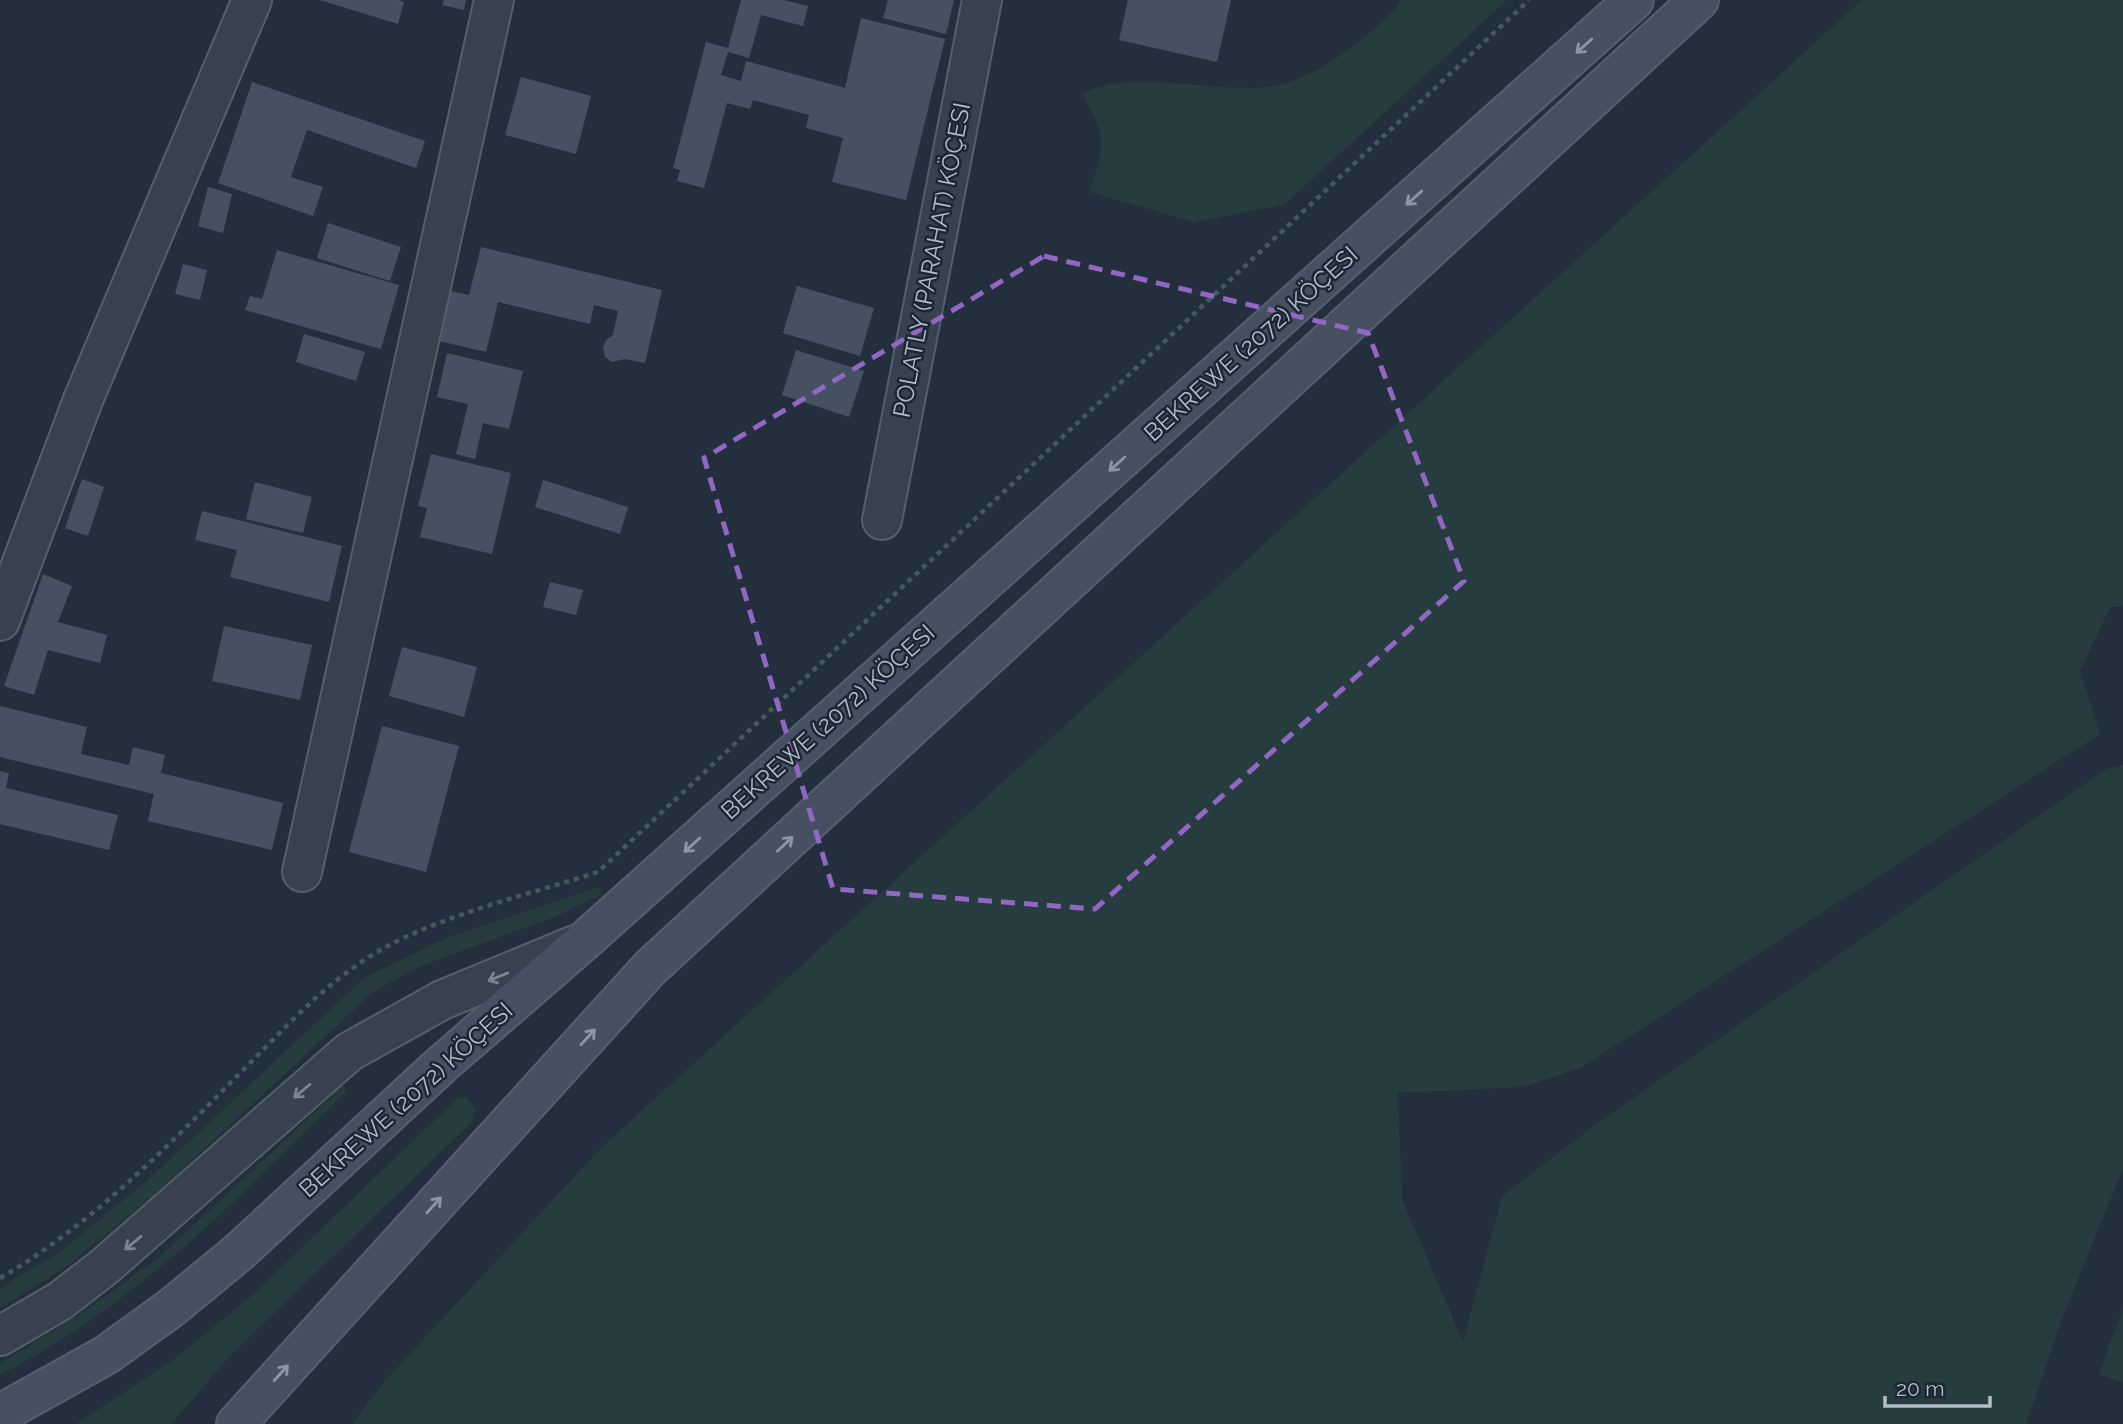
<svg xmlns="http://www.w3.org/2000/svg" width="2123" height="1424" viewBox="0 0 2123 1424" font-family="Raleway,sans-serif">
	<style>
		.green { fill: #263c3f }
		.building { fill: #455162 }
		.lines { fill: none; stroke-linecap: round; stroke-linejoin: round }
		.minor-casing { stroke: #565f6c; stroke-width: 42 }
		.secondary-casing { stroke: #565f6c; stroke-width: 42 }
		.path { stroke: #44595c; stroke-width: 4.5; stroke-dasharray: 5 5; stroke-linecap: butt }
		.minor { stroke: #38414e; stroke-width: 38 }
		.secondary { stroke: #465061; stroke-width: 38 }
		.oneway { stroke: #8e96a5 }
		.oneway2 { stroke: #7c8592 }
		.marked { fill: none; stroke: #9266c3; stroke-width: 5; stroke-dasharray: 14 9; stroke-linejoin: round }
		.labels { text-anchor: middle; stroke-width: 5; stroke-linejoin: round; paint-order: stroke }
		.street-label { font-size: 24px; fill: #b4bcc9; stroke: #1d2633 }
	</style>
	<rect width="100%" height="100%" fill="#242f3e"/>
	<g class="green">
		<path d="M1400,0H1507L1284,205L1194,222L1089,192C1105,148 1108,137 1082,95C1122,65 1229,97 1279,85C1326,73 1362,40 1396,9Z"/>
		<polygon points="1862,0 2123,0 2123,606 2110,607 2080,671 2100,734 1582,1067 1523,1087 1398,1093 1402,1199 1463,1342 1502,1196 1599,1122 2106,769 2123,765 2123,1169 2063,1316 2026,1424 352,1424 382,1384 602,1147"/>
		<polygon points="599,887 601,894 555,917 423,965 374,991 159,1191 70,1264 0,1308 0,1289 62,1250 149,1179 364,978 448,937"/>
		<path d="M344,1085L346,1092C237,1199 138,1304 0,1375V1364L79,1315L156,1260Z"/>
		<polygon points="458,1098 466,1098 476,1109 472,1122 229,1357 171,1424 76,1424 174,1359 249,1298"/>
		<polygon points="2123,1308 2123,1382 2099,1374"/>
	</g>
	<g class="building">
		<polygon points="320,0 398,0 404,2 398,24"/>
		<polygon points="444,0 466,0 464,10 442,5"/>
		<polygon points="741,0 784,0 808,6 803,26 761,15 749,58 728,52 721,75 741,81 746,61 845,88 861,18 945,39 906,200 832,182 843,138 806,128 809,115 753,100 750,109 727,103 704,188 677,181 680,170 673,168 706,42 728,48"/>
		<polygon points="888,0 954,0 946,34 883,18"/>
		<polygon points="1128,0 1231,0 1217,62 1119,40"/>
		<polygon points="521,77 591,96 576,154 505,135"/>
		<polygon points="252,82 425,141 416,168 307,130 291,177 323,187 313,216 218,183"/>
		<polygon points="208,187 232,194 223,233 198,226"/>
		<polygon points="328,223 401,247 390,281 317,258"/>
		<polygon points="481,247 662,290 645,363 625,359 612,362 605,357 603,348 606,340 613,335 618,311 594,305 590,324 498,302 486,352 439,341 451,291 469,295"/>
		<polygon points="277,250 399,285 381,349 245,310 250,296 262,299"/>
		<polygon points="183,264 207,270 200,300 175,294"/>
		<polygon points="797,286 874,308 860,356 783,333"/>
		<polygon points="304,334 365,352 356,381 296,362"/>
		<polygon points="796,350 864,371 849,417 782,395"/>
		<polygon points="447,353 523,371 509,429 483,423 475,459 456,454 468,404 437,397"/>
		<polygon points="431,454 511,473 492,554 420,537 427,508 418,506"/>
		<polygon points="82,479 104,487 88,536 65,528"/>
		<polygon points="543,480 628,507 620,534 535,507"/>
		<polygon points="255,482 312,497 303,533 246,519"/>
		<polygon points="202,511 342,546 329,602 230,577 237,550 195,540"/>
		<polygon points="43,574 72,586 58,622 107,635 100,663 48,650 34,695 4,686"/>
		<polygon points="550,582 583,590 576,615 543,607"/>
		<polygon points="224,626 312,645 300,700 212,681"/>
		<polygon points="402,647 477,667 464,717 389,696"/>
		<polygon points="0,706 87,727 81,754 129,765 133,747 165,755 161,773 283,803 272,850 148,821 154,794 0,757"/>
		<polygon points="382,726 459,746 426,872 349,852"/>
		<polygon points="0,771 9,773 6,788 118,815 109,850 0,824"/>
	</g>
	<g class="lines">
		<g class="minor-casing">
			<g id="minor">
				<polyline points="882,520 982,0"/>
				<polyline points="0,621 83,400 252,0"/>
				<polyline points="302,872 494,0"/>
				<polyline points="0,1336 60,1301 104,1267 349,1052 442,1000 575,945"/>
			</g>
		</g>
		<g class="secondary-casing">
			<g id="secondary">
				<polyline points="0,1414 106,1355 171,1308 239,1252 441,1065 583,942 1634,0"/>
				<polyline points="236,1424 650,968 1699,0"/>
			</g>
		</g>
		<path class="path" d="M0,1278C93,1224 169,1145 244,1069C280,1033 315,994 357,965C419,920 524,896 598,872L1529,0"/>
		<use href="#minor" class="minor"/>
		<use href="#secondary" class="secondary"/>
	</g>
	<defs><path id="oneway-shaft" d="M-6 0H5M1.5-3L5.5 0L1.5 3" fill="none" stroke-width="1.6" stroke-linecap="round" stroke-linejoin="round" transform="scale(1.75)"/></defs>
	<g class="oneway">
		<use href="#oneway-shaft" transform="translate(1584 46) rotate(138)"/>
		<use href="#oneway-shaft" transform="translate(1414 198) rotate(138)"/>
		<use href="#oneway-shaft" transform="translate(1117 464) rotate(138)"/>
		<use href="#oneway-shaft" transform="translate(785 844) rotate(-43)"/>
		<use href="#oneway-shaft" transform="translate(692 845) rotate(138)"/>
		<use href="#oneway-shaft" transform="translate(588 1037) rotate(-48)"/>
		<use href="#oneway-shaft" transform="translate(434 1205) rotate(-48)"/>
		<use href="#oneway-shaft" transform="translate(281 1373) rotate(-48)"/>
	</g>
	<g class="oneway2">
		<use href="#oneway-shaft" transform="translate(498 977) rotate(158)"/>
		<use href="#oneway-shaft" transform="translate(302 1091) rotate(140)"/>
		<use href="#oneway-shaft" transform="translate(133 1243) rotate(140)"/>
	</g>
	<path class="marked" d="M1044,256L1368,333L1464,581L1095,909L833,889L704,458Z"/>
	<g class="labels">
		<g class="street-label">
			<text transform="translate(932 260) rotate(-79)" y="8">POLATLY (PARAHAT) KÖÇESI</text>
			<text transform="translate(1251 344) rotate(-42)" y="8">BEKREWE (2072) KÖÇESI</text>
			<text transform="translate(828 722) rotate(-42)" y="8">BEKREWE (2072) KÖÇESI</text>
			<text transform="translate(406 1100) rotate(-42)" y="8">BEKREWE (2072) KÖÇESI</text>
		</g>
	</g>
	<path d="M1885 1396v10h105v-10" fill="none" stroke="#b4bcc9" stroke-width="3.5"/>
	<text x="1896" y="1396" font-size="21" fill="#b4bcc9" stroke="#1d2633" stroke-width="5" paint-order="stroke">20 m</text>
</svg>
